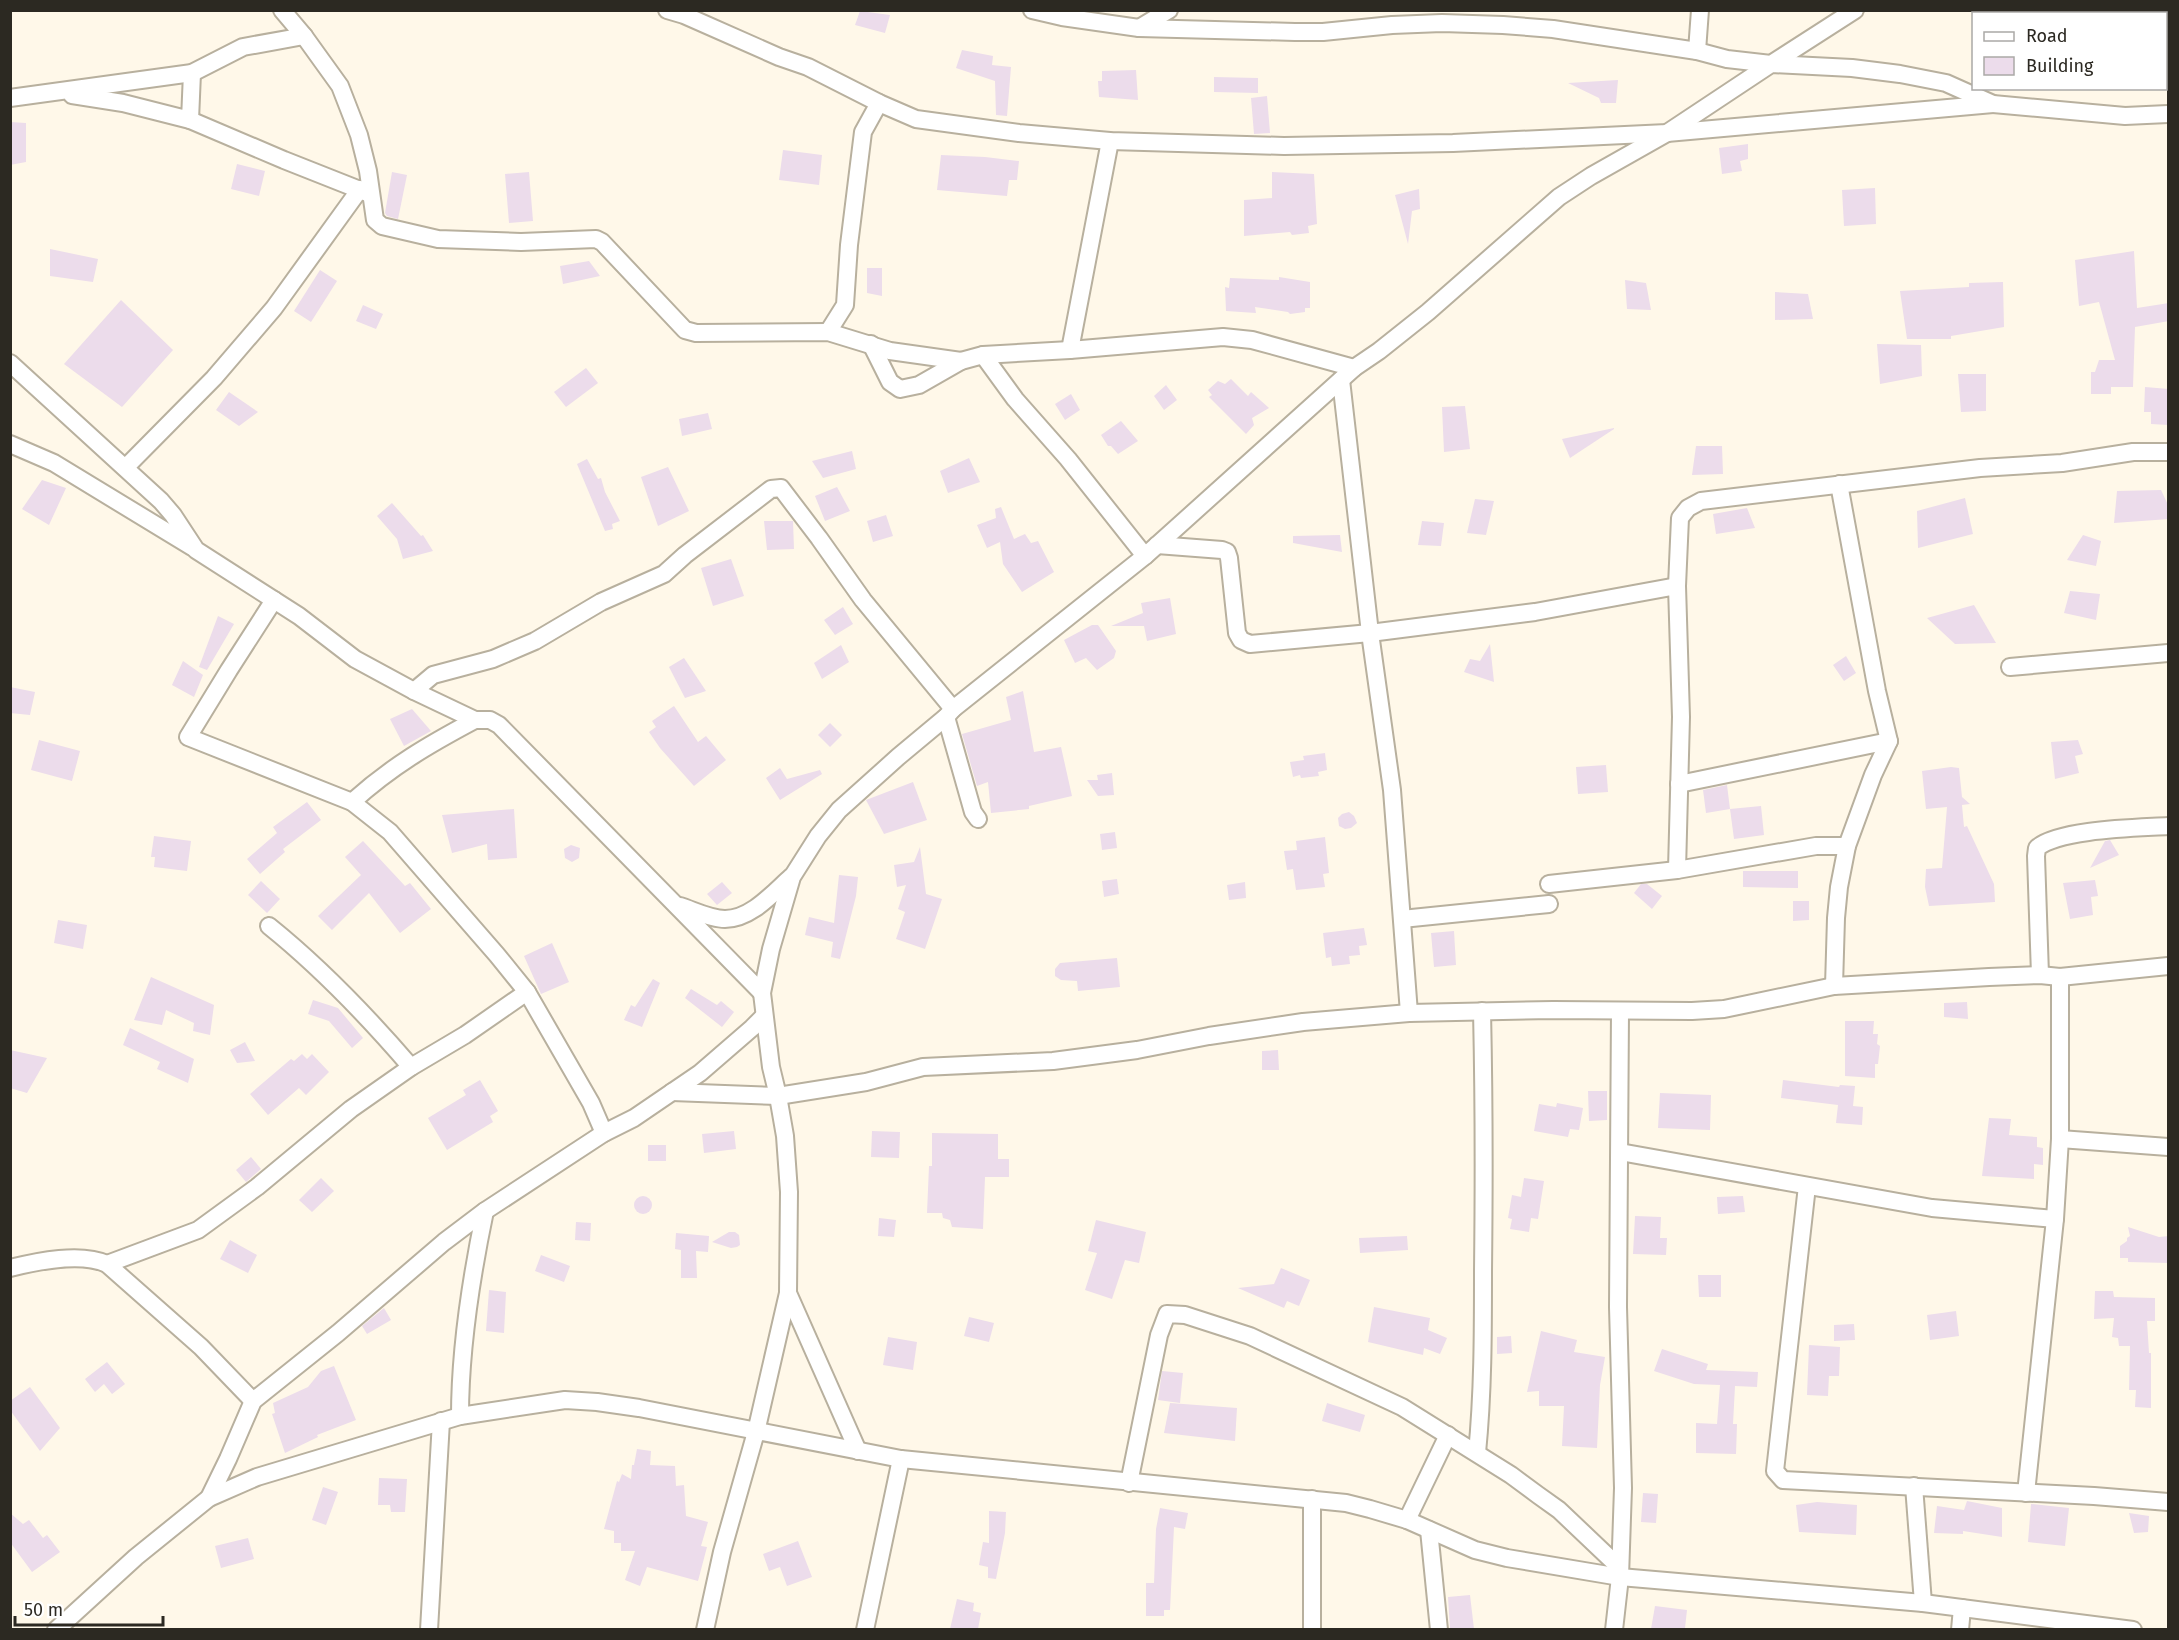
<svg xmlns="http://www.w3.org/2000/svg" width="2179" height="1640" viewBox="0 0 2179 1640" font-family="'Fira Sans',sans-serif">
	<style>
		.building { fill: #ecdceb }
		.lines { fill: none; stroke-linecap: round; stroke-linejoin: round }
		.minor-casing { stroke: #b8b09e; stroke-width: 20 }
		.minor { stroke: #fff; stroke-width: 16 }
	</style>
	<rect width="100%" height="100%" fill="#fff8e9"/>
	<g class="building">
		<polygon points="860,11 890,15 885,33 855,25"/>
		<polygon points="962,50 993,56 992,65 1011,67 1007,116 996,115 995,81 956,68"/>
		<polygon points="1136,70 1138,100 1099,97 1098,81 1102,81 1102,71"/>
		<polygon points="1214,77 1258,78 1258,93 1214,92"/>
		<polygon points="1618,80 1616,103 1601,103 1599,98 1568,83"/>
		<polygon points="1267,96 1270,133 1254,134 1251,98"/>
		<polygon points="10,122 26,123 26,162 10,165"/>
		<polygon points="1748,144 1748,159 1740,161 1742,171 1722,174 1719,148"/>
		<polygon points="783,150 822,155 819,185 779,180"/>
		<polygon points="941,155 985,157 1019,161 1017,180 1009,180 1007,196 937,190"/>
		<polygon points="237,164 265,171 259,196 231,189"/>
		<polygon points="392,172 407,175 398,219 387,216 385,213"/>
		<polygon points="529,172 533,221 509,223 505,174"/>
		<polygon points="1272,172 1314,174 1317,224 1308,226 1309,233 1292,235 1290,232 1244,236 1244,200 1272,198"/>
		<polygon points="1875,188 1876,224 1844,226 1842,190"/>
		<polygon points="1419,189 1420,209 1412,211 1408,244 1395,195"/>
		<polygon points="50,249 98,259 93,282 50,276"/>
		<polygon points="2134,251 2137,308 2169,303 2169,321 2135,327 2133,387 2111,387 2111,394 2091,394 2091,372 2095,372 2099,360 2115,360 2099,302 2079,306 2075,260"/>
		<polygon points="589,261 600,276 563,284 560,266"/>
		<polygon points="867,268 882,268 882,296 867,293"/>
		<polygon points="320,270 337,281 311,322 294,311"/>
		<polygon points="1279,277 1310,282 1310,308 1305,308 1305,312 1290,314 1288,312 1255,307 1256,313 1226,311 1225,287 1229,288 1230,278 1279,280"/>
		<polygon points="1625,280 1646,283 1651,310 1627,309"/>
		<polygon points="2003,282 2004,327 1951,336 1951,339 1907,339 1900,291 1969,287 1969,283"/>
		<polygon points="1775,292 1808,294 1813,319 1775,320"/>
		<polygon points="121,300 173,350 122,407 64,364"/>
		<polygon points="363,305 383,314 376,329 356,321"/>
		<polygon points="1877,344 1921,345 1922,376 1880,384"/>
		<polygon points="586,368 598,383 566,407 554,392"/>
		<polygon points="1958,374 1986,374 1986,411 1961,412"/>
		<polygon points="1231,379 1248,396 1251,392 1269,408 1252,418 1254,425 1246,434 1209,397 1212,395 1208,390 1218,381 1225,384"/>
		<polygon points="1166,385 1177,400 1164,410 1154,396"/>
		<polygon points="2145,387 2169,389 2169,425 2151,424 2151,412 2144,412"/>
		<polygon points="229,392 258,412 239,426 216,410"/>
		<polygon points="1071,394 1080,410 1065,420 1055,404"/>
		<polygon points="1465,406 1470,449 1444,452 1442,407"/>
		<polygon points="708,413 712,429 682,436 679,419"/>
		<polygon points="1121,421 1138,441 1118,454 1111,446 1108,446 1101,435"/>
		<polygon points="1614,428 1614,429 1570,458 1562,439"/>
		<polygon points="1696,446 1722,446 1723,474 1692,475"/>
		<polygon points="852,451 856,469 823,478 812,461"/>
		<polygon points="969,458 980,482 948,493 940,471"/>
		<polygon points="587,459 598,479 601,478 605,492 620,521 612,524 613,529 605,531 577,464"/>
		<polygon points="668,467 689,511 658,526 641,477"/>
		<polygon points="42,480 66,488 49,525 22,509"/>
		<polygon points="837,487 850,511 825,521 815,496"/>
		<polygon points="2161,490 2169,507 2169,519 2114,523 2117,491"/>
		<polygon points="1965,498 1973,534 1918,548 1917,511"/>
		<polygon points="1475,499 1494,501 1486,535 1467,533"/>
		<polygon points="392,503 421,536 423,535 433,551 403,559 397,539 377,516"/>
		<polygon points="1001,507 1014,539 1025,534 1031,543 1038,541 1054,572 1022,592 1003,564 1000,542 987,548 977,525 996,518 995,509"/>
		<polygon points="1747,508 1755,528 1716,534 1713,514"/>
		<polygon points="886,515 893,536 873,542 867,521"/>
		<polygon points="764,521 793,521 794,549 767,550"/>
		<polygon points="1422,521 1444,523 1441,546 1418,545"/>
		<polygon points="1340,535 1342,552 1293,543 1293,536"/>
		<polygon points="2083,535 2101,541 2096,566 2067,560"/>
		<polygon points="731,559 744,596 713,606 701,568"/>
		<polygon points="2070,591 2100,594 2096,620 2064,613"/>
		<polygon points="1170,598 1176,634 1147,641 1144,626 1111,626 1143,613 1141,603"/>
		<polygon points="1974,605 1996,643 1955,644 1927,618"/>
		<polygon points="843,607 853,624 835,635 824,620"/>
		<polygon points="218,616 234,624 207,670 199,667"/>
		<polygon points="1092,625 1098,625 1116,651 1114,658 1097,670 1086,658 1075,663 1064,640"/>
		<polygon points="1490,644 1494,682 1464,672 1470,659 1480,661"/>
		<polygon points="841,645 849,662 822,679 814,663"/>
		<polygon points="1846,656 1856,673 1844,681 1833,665"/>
		<polygon points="684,658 706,691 685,698 669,667"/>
		<polygon points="183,661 203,675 194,697 172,685"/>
		<polygon points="10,687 35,692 30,715 10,713"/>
		<polygon points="1023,691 1034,752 1061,747 1072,796 1029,806 1029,809 991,813 988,782 977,786 962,734 1011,720 1006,697"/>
		<polygon points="674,706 698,742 706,736 726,760 694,786 660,748 649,732 656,727 652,721"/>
		<polygon points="412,709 431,731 404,746 390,719"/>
		<polygon points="830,723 842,735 830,747 818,735"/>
		<polygon points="39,740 80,751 72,781 31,770"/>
		<polygon points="2078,740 2083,754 2075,756 2079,773 2055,779 2051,742"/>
		<polygon points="1325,753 1327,770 1318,772 1319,776 1301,778 1300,775 1293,777 1290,762 1304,760 1303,756"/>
		<polygon points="1606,765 1608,792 1578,794 1576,767"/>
		<polygon points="1951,767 1959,768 1962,797 1970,804 1962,805 1964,827 1967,826 1994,884 1995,902 1929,906 1925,887 1926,869 1942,868 1947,807 1926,809 1922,771"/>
		<polygon points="780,768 787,779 820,770 822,774 780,800 766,778"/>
		<polygon points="1112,773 1114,795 1098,796 1087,780 1098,780 1097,775"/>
		<polygon points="913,782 927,820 884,834 866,800"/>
		<polygon points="1727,785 1730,809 1706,813 1703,790"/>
		<polygon points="307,802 321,820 283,849 285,852 260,874 247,859 277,833 273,827"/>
		<polygon points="1761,806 1764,835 1734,839 1730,809"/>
		<polygon points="514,809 517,858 488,860 487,844 452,853 442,815"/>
		<polygon points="1349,812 1354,816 1357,823 1351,828 1345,829 1339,826 1338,818 1342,814"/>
		<polygon points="1115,832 1117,848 1102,850 1100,834"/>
		<polygon points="154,836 191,841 187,871 154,867 155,857 151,857"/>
		<polygon points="1325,837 1329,873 1323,874 1325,887 1296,890 1293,869 1287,870 1284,851 1297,850 1296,841"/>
		<polygon points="2110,840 2119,855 2090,868 2105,841"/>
		<polygon points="363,841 405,886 410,883 431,909 400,933 369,893 332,930 318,916 361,875 345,857"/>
		<polygon points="571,845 580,848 579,858 572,862 565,858 564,849"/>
		<polygon points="920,847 926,894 942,899 925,949 896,939 905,912 898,909 906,885 897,887 894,865 914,862"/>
		<polygon points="1743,871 1798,871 1798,888 1743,887"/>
		<polygon points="839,875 858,877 856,896 840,959 831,957 833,942 805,935 809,917 834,923"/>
		<polygon points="1117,879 1119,894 1104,897 1102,881"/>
		<polygon points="2095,880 2098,896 2091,897 2093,915 2070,919 2063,883"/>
		<polygon points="261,881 280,899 267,913 248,895"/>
		<polygon points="722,882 732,893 717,905 707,894"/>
		<polygon points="1245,882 1246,898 1229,900 1227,885"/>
		<polygon points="1641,884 1647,884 1662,896 1652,909 1634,893"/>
		<polygon points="1793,901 1809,901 1809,920 1793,921"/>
		<polygon points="58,920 87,925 83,949 54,943"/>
		<polygon points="1364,928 1367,945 1359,946 1360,955 1349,956 1350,964 1332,966 1331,957 1326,958 1323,933"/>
		<polygon points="1454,931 1456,965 1434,967 1431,933"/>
		<polygon points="552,943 569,982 541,994 524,956"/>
		<polygon points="1117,958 1120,987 1078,991 1077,981 1061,980 1055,976 1055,969 1060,963"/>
		<polygon points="151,977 214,1005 210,1035 193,1031 194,1023 166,1010 162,1025 134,1020"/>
		<polygon points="653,979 660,983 642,1027 624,1020 631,1005 635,1007"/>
		<polygon points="691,989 717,1005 721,1001 734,1012 722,1027 685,998"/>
		<polygon points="313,1000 338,1008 363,1038 352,1048 329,1021 308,1014"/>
		<polygon points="1967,1002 1968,1019 1944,1017 1944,1003"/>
		<polygon points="1845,1021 1874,1021 1873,1034 1878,1034 1877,1044 1880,1046 1878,1064 1875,1064 1875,1078 1845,1076"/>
		<polygon points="130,1028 194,1059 188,1083 157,1069 160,1062 123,1045"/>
		<polygon points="245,1042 255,1061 237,1063 230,1050"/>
		<polygon points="10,1050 47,1058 27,1093 10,1088"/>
		<polygon points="1278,1050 1279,1070 1262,1070 1262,1051"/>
		<polygon points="302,1054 307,1059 312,1054 329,1072 306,1095 299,1088 268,1115 250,1094 291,1059 294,1061"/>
		<polygon points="480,1080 498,1111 490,1116 493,1122 447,1150 428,1118 466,1095 463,1090"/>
		<polygon points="1783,1080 1839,1087 1840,1085 1855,1086 1853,1106 1863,1107 1862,1125 1836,1123 1838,1105 1781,1098"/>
		<polygon points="1588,1091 1607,1091 1607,1120 1589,1121"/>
		<polygon points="1660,1093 1711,1095 1710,1130 1658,1128"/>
		<polygon points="1557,1103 1583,1108 1579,1130 1570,1129 1568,1137 1534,1131 1539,1104 1556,1107"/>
		<polygon points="1989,1118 2011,1119 2009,1135 2037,1137 2037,1147 2043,1148 2043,1165 2034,1164 2034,1179 1982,1176"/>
		<polygon points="734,1131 736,1149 704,1153 702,1134"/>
		<polygon points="872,1131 900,1132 899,1158 871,1157"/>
		<polygon points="932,1133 998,1134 998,1159 1009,1159 1009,1177 985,1177 983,1229 952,1227 950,1220 943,1218 942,1213 927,1213 929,1166 932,1166"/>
		<rect x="648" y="1145" width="18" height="16"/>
		<polygon points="251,1157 261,1169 246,1182 236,1170"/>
		<polygon points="321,1178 334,1191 312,1212 299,1200"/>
		<polygon points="1524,1178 1544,1181 1538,1219 1531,1218 1529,1232 1510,1229 1512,1219 1508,1218 1512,1195 1521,1197"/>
		<circle cx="643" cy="1205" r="9"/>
		<polygon points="1743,1196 1745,1212 1718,1214 1717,1197"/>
		<polygon points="1635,1216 1661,1217 1660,1238 1667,1238 1666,1255 1633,1254"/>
		<polygon points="879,1218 896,1220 894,1237 878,1236"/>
		<polygon points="1096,1220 1146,1232 1139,1263 1125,1260 1112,1299 1085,1290 1097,1253 1088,1251"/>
		<polygon points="576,1222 591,1223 590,1241 575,1240"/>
		<polygon points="2128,1227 2159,1237 2169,1236 2169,1263 2128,1262 2128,1258 2120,1258 2120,1246 2127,1241 2127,1238 2130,1236"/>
		<polygon points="729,1232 735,1232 739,1235 740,1245 737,1247 731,1248 712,1242"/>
		<polygon points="676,1233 709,1236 708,1252 696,1251 697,1278 681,1278 681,1250 675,1249"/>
		<polygon points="1407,1236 1408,1250 1360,1253 1359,1238"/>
		<polygon points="230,1240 257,1255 248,1273 220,1259"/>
		<polygon points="541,1255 570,1266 564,1282 535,1271"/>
		<polygon points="1281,1268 1310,1280 1299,1306 1287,1301 1284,1308 1238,1288 1274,1284"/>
		<polygon points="1698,1275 1721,1275 1721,1297 1699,1297"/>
		<polygon points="489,1290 506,1292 504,1333 486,1331"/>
		<polygon points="2095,1291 2113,1291 2114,1297 2155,1298 2155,1321 2147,1321 2149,1353 2151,1353 2151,1408 2135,1407 2136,1390 2129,1390 2130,1346 2119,1346 2118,1338 2112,1337 2114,1318 2094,1319"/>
		<polygon points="1374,1307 1430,1318 1428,1330 1447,1338 1440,1354 1424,1348 1423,1355 1368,1342"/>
		<polygon points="384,1308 391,1320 367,1334 362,1326"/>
		<polygon points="1956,1311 1959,1336 1930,1340 1927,1315"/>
		<polygon points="969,1317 994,1323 989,1342 964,1336"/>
		<polygon points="1854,1324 1855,1340 1834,1341 1834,1325"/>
		<polygon points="1541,1331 1577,1340 1574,1352 1605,1357 1600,1385 1597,1448 1562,1446 1564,1406 1539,1406 1539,1391 1527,1392"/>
		<polygon points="1511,1336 1512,1353 1497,1354 1497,1337"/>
		<polygon points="888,1337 917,1342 913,1370 883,1365"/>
		<polygon points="1809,1345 1840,1347 1839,1376 1829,1376 1828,1396 1807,1395"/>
		<polygon points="1662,1349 1708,1364 1706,1370 1758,1372 1757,1387 1735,1386 1733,1424 1737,1424 1736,1454 1696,1453 1696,1423 1717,1424 1720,1385 1694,1384 1654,1371"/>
		<polygon points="107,1362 125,1384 112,1394 104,1384 95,1392 85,1379"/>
		<polygon points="334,1366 356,1420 317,1435 318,1437 285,1453 272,1414 275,1413 273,1403 308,1387 321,1371"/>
		<polygon points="1162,1371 1183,1373 1180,1403 1158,1400"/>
		<polygon points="30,1387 60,1428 40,1451 10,1410 10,1401"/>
		<polygon points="1170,1403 1237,1408 1235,1441 1164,1433"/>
		<polygon points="1327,1403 1365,1415 1360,1432 1322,1421"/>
		<polygon points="637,1449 651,1451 650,1465 675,1466 676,1486 684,1485 686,1516 708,1522 701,1546 707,1547 698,1581 647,1567 640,1586 625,1580 635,1551 621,1551 621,1543 614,1543 614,1531 604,1529 617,1481 619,1482 622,1474 631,1479 632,1465 634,1465"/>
		<polygon points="379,1478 407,1479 405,1512 391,1512 390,1505 378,1505"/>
		<polygon points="323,1487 338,1492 326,1525 312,1520"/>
		<polygon points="1643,1493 1658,1494 1656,1523 1641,1522"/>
		<polygon points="1967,1501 2002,1508 2002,1537 1963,1531 1963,1534 1934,1533 1937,1506 1964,1510"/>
		<polygon points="1817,1502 1857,1505 1856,1535 1799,1532 1796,1505"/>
		<polygon points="2031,1504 2069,1508 2065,1546 2028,1542"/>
		<polygon points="1160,1508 1188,1513 1185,1529 1174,1527 1170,1610 1164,1610 1164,1616 1146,1616 1146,1583 1154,1583 1156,1529"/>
		<polygon points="989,1511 1006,1512 1005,1533 996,1579 988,1578 988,1567 979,1565 983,1542 989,1543"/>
		<polygon points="10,1513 23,1524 29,1520 43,1538 47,1535 60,1552 32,1572 10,1542"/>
		<polygon points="2129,1513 2149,1516 2148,1532 2134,1533"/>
		<polygon points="248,1538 254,1559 221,1568 215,1546"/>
		<polygon points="798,1541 812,1577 787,1586 780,1567 769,1571 763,1554"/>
		<polygon points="1470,1595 1474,1629 1450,1629 1448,1597"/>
		<polygon points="957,1599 974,1603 973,1611 981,1613 978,1629 950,1629"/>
		<polygon points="1655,1606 1687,1610 1685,1628 1651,1629"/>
	</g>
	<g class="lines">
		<g class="minor-casing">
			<g id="minor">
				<polyline points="282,10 304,36 340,86 359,135 368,171 375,220 382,226 438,239 521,242 596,239 602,242 685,330 696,333 828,332 890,351 961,361"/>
				<polyline points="667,10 684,15 779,57 808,67 879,103 916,119 1019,133 1110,141 1284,146 1453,143 1667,133 1993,104"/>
				<polyline points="1032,10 1062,17 1139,28 1295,32 1323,32 1392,25 1442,23 1503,25 1553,29 1697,51 1727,59 1771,64 1855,10"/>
				<polyline points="1139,28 1169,10"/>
				<polyline points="1697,51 1700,10"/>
				<polyline points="72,95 123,103 190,120 192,73"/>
				<polyline points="10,98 192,73 243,47 304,36"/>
				<polyline points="190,120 284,160 370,194"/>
				<polyline points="828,332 845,305 849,245 863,132 879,103"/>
				<polyline points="871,344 890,382 900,389 919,385 961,361 983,355 1070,350 1223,337 1252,340 1354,368"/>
				<polyline points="1070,350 1110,141"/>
				<polyline points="983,355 1015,399 1068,459 1145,556"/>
				<polyline points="10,363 161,501 173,515 196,550 299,616 355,659 414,691 475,720 490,720 499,725 762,993"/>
				<polyline points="1341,380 1370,633 1392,790 1409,1013"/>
				<polyline points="10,444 54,463 192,547"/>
				<polyline points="126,467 214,378 274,308 360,189"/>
				<polyline points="1157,545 1222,550 1227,552 1229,558 1237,633 1241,640 1250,644 1370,633 1535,612 1677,586 1681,717 1677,870"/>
				<polyline points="1677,586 1680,518 1688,508 1701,501 1980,468 2062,463 2133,452 2168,452"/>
				<polyline points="274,600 229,670 188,737 352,802 390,832 497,955 527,992 591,1103 604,1133"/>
				<polyline points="2010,667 2168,653"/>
				<polyline points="414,691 433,675 493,659 535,641 601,602 664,574 685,555 771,489 781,488 819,538 863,600 953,709"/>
				<polyline points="946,717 973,812 978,819"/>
				<polyline points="1679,784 1889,741"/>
				<path d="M352,802C392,766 428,745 475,720"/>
				<polyline points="1549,884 1677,870 1816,846 1847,846"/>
				<path d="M680,906C693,910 710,919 725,919C751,919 773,893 791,877"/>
				<polyline points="1402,919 1549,904"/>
				<path d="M269,926C320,967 368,1017 411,1067"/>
				<path d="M2040,975L2036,856L2037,848C2059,829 2138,828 2168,826"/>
				<polyline points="1834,986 1836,918 1839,887 1847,846 1873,775 1889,741 1877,691 1839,484"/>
				<polyline points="672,1092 778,1096 866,1082 923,1067 1053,1061 1137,1050 1209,1036 1303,1022 1409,1013 1553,1010 1692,1011 1724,1009 1834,986 1989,977 2040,975 2060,977 2168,966"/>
				<polyline points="2060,1139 2168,1147"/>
				<polyline points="1620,1152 1932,1208 2055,1219"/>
				<polyline points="1807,1186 1775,1471 1783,1480 2094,1496 2168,1502"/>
				<polyline points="107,1264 198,1230 257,1187 351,1109 411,1067 465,1035 527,992"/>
				<path d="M10,1268C38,1261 81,1252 107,1264L201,1347L253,1401"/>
				<polyline points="788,1293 858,1451"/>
				<path d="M460,1416C460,1347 471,1278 485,1211"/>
				<path d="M1477,1453C1483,1393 1483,1332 1483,1271C1484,1185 1484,1098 1482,1011"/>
				<polyline points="1129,1483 1159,1335 1167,1314 1185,1315 1250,1336 1402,1407 1511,1475 1538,1495 1559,1510 1619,1567"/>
				<polyline points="1914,1486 1923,1603"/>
				<polyline points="2026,1493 2055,1219 2060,1139 2060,977"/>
				<polyline points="209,1498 228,1459 253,1401 338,1333 444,1242 485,1211 604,1133 634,1118 700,1073 752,1028 764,1016"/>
				<polyline points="1407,1520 1448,1435"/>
				<polyline points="1429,1530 1439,1630"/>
				<polyline points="56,1630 136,1557 209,1498 257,1477 460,1416 565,1400 597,1402 639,1408 901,1459 1346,1503 1370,1509 1407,1520 1475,1550 1507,1558 1620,1577 1923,1603 2133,1630"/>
				<polyline points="429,1630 441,1421"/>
				<polyline points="705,1630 722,1552 756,1432 788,1293 789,1192 785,1136 778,1096 771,1067 762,993 771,949 792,877 818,836 839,810 898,757 946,717 953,709 1145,556 1354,368 1379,351 1428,312 1559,197 1591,176 1667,133 1771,64 1852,68 1900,74 1946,83 1993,104 2125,116 2168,114"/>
				<polyline points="865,1630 901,1459"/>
				<polyline points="1312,1630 1312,1499"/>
				<polyline points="1614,1630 1620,1577 1623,1488 1618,1307 1620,1011"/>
				<polyline points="1960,1630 1962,1608"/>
			</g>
		</g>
		<use href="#minor" class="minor"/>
	</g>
	<rect width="2179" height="1640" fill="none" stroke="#2c2922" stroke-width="24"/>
	<rect x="1972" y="12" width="195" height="78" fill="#ffffff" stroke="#aba9a7" stroke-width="1.5"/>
	<rect x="1984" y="32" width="30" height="9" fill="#ffffff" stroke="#aba9a7" stroke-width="1.5"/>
	<text x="2026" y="42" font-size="18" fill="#2c2922">Road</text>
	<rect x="1984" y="57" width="30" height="18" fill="#ecdceb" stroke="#aba9a7" stroke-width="1.5"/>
	<text x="2026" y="72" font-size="18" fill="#2c2922">Building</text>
	<path d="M15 1616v9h148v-9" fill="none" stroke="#2c2922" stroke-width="3"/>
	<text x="24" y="1616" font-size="18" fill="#2c2922" stroke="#ffffff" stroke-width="4.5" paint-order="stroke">50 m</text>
</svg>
